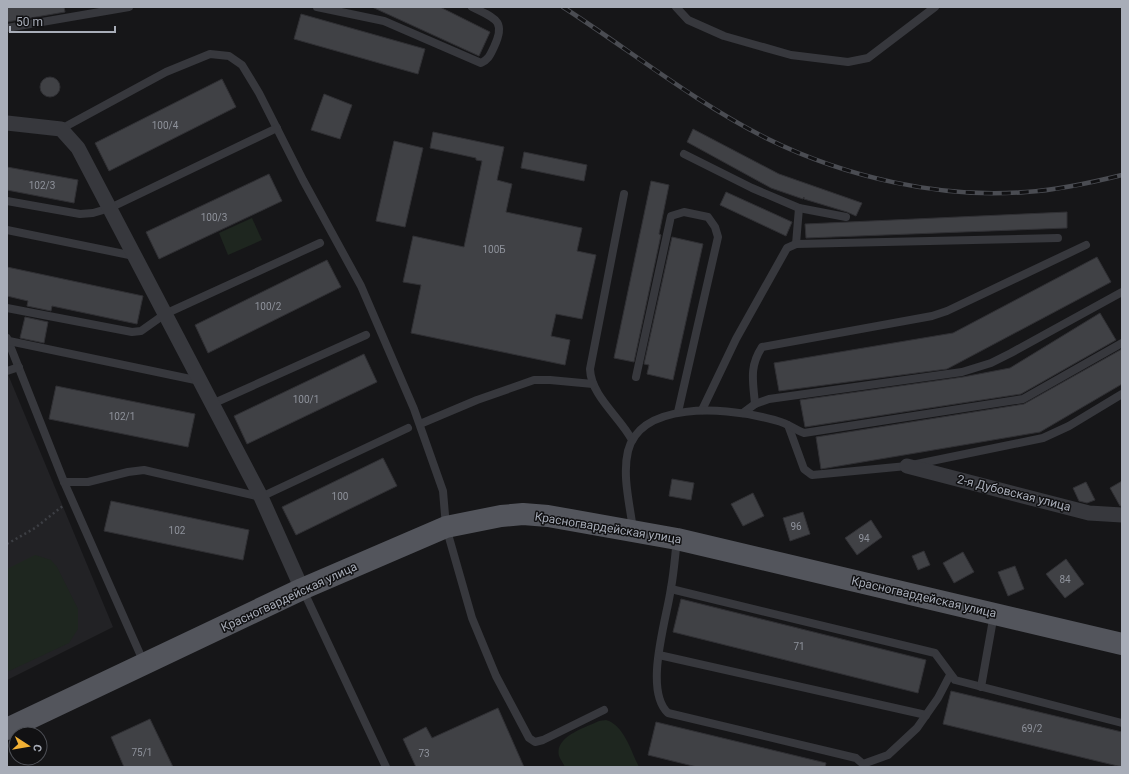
<svg xmlns="http://www.w3.org/2000/svg" width="1129" height="774" viewBox="0 0 1129 774" font-family="Roboto,sans-serif">
	<style>
		.built { fill: #222225 }
		.green { fill: #1e261f }
		.building { fill: #404145; stroke: #303034 }
		.lines { fill: none; stroke-linecap: round; stroke-linejoin: round }
		.path { stroke: #3d3f44; stroke-width: 2.5; stroke-dasharray: 2 3; stroke-linecap: butt }
		.service { stroke: #37383d; stroke-width: 8 }
		.minor { stroke: #37383d; stroke-width: 15 }
		.primary { stroke: #53555c; stroke-width: 22 }
		.rail-casing { stroke: #4a4c52; stroke-width: 4.5 }
		.rail { stroke: #111113; stroke-width: 3; stroke-dasharray: 9; stroke-linecap: butt }
		.labels { text-anchor: middle; stroke-width: 3; stroke-linejoin: round; paint-order: stroke }
		.number-label { font-size: 10px; fill: #8e929b }
		.street-label { font-size: 12px; fill: #a8adb8; stroke: #111113 }
	</style>
	<rect width="100%" height="100%" fill="#161618"/>
	<polygon class="built" points="7,372 113,627 7,680"/>
	<g class="green">
		<polygon points="252,218 262,240 228,255 219,233"/>
		<polygon points="35,555 51,560 57,567 78,609 78,629 69,643 7,672 7,569"/>
		<path d="M606,720C624,725 631,751 639,767H565C563,763 560,759 559,756C554,736 587,727 599,721Z"/>
	</g>
	<g class="building">
		<polygon points="7,7 64,7 65,12 7,22"/>
		<polygon points="372,7 440,7 490,32 479,56"/>
		<polygon points="301,14 425,49 418,74 294,39"/>
		<circle cx="50" cy="87" r="10"/>
		<polygon points="222,79 236,107 109,171 95,143"/>
		<polygon points="324,94 352,105 340,139 311,130"/>
		<polygon points="693,129 779,174 862,203 856,216 847,212 804,199 804,197 803,199 771,188 687,142"/>
		<polygon points="433,132 504,147 497,180 512,184 506,212 582,228 577,251 596,255 582,319 556,314 551,336 570,340 565,365 411,333 421,285 403,282 413,236 464,247 482,161 476,160 476,158 430,148"/>
		<polygon points="394,141 423,148 405,227 376,221"/>
		<polygon points="524,152 587,165 584,181 521,168"/>
		<polygon points="7,167 78,180 74,203 7,190"/>
		<polygon points="269,174 282,201 159,259 146,232"/>
		<polygon points="651,181 669,185 659,234 661,235 634,362 614,358"/>
		<polygon points="726,192 792,222 786,236 720,205"/>
		<polygon points="1067,212 1067,228 806,238 805,224"/>
		<polygon points="672,237 703,244 673,380 647,374 649,365 644,364"/>
		<polygon points="1097,257 1111,282 947,369 779,391 774,363 953,333"/>
		<polygon points="327,260 341,287 208,353 195,325"/>
		<polygon points="7,267 143,296 137,324 52,306 51,311 27,306 28,301 7,296"/>
		<polygon points="1100,313 1116,340 1021,394 805,427 800,400 963,377 1010,368"/>
		<polygon points="25,317 48,322 44,343 20,338"/>
		<polygon points="1122,349 1122,384 1040,432 821,469 816,437 1024,404"/>
		<polygon points="364,354 377,382 247,444 234,416"/>
		<polygon points="56,386 195,414 188,447 49,419"/>
		<polygon points="383,458 397,486 296,535 282,507"/>
		<polygon points="672,479 694,483 691,500 669,496"/>
		<polygon points="1122,481 1122,506 1120,506 1110,488"/>
		<polygon points="1086,482 1095,500 1087,503 1079,501 1073,488"/>
		<polygon points="753,493 764,516 743,526 731,504"/>
		<polygon points="111,501 249,530 243,560 104,531"/>
		<polygon points="803,512 810,534 790,541 783,518"/>
		<polygon points="871,520 882,537 857,555 845,538"/>
		<polygon points="924,551 930,565 918,570 912,556"/>
		<polygon points="963,552 974,572 954,583 943,563"/>
		<polygon points="1066,559 1084,584 1065,598 1046,574"/>
		<polygon points="1015,566 1024,589 1008,596 998,572"/>
		<polygon points="681,599 926,660 918,693 673,632"/>
		<polygon points="951,691 1122,732 1122,767 943,724"/>
		<polygon points="498,708 524,767 416,767 403,739 426,727 432,738"/>
		<polygon points="150,719 173,767 124,767 111,737"/>
		<polygon points="656,722 826,763 825,767 697,767 648,755"/>
	</g>
	<g class="lines">
		<polyline class="path" points="7,544 35,528 64,505"/>
		<g class="service">
			<path d="M317,7L384,21L481,63C489,59 490,55 494,47C507,20 494,18 472,7"/>
			<polyline points="676,7 688,20 724,36 791,55 848,62 868,58 935,7"/>
			<polyline points="7,28 129,7"/>
			<polyline points="61,129 166,72 210,54 229,56 242,65 259,93 303,180 361,286 414,409 443,491 446,527 472,618 496,676 529,738 535,742 543,740 604,710"/>
			<polyline points="684,154 752,188 799,208 846,217"/>
			<path d="M624,194L590,369C591,396 620,417 632,440"/>
			<polyline points="7,201 80,214 93,213 110,208 277,128"/>
			<polyline points="7,230 134,256"/>
			<polyline points="796,244 799,208"/>
			<polyline points="7,308 132,332 141,331 165,314 320,243"/>
			<polyline points="7,338 64,482 144,663"/>
			<polyline points="9,341 200,381"/>
			<polyline points="7,371 19,367"/>
			<polyline points="636,377 671,216 684,212 708,217 715,227 718,237 678,412"/>
			<polyline points="212,404 366,335"/>
			<path d="M755,404C753,381 749,367 762,347L932,316L947,311L1086,245"/>
			<polyline points="702,410 736,339 787,248 796,244 1058,238"/>
			<polyline points="743,413 755,404 769,399 962,372 991,363 1011,353 1122,292"/>
			<polyline points="420,424 477,400 534,380 550,380 593,384"/>
			<polyline points="788,425 804,469 812,475 823,474 907,466 1043,438 1069,426 1122,394"/>
			<polyline points="64,482 88,482 128,472 144,470 261,497 408,428"/>
			<path d="M633,530C630,505 622,476 628,451C641,401 724,408 762,417C770,419 781,421 788,425C794,428 798,431 804,433L1023,399L1122,343"/>
			<path d="M677,539C675,556 674,572 671,588C667,618 643,690 668,713L856,758L863,764V767"/>
			<polyline points="671,589 935,653 955,680 1122,723"/>
			<polyline points="303,590 386,767"/>
			<polyline points="659,655 926,715"/>
			<polyline points="981,687 994,614"/>
			<polyline points="863,764 888,755 917,728 938,698 950,675"/>
		</g>
		<g class="minor">
			<polyline points="7,123 61,129 78,148 261,497 302,589"/>
			<polyline points="907,466 1089,513 1122,515"/>
		</g>
		<polyline class="primary" points="7,729 302,589 446,527 501,516 523,514 548,516 677,539 1122,644"/>
		<g class="rail-casing">
			<path id="rail" d="M563,7C631,51 696,103 768,139C845,177 941,199 1026,192C1059,190 1090,183 1122,175"/>
		</g>
		<use href="#rail" class="rail"/>
	</g>
	<g class="labels">
		<g class="number-label">
			<text x="165" y="129">100/4</text>
			<text x="42" y="189">102/3</text>
			<text x="214" y="221">100/3</text>
			<text x="494" y="253">100Б</text>
			<text x="268" y="310">100/2</text>
			<text x="306" y="403">100/1</text>
			<text x="122" y="420">102/1</text>
			<text x="340" y="500">100</text>
			<text x="796" y="530">96</text>
			<text x="177" y="534">102</text>
			<text x="864" y="542">94</text>
			<text x="1065" y="583">84</text>
			<text x="799" y="650">71</text>
			<text x="1032" y="732">69/2</text>
			<text x="142" y="756">75/1</text>
			<text x="424" y="757">73</text>
		</g>
		<g class="street-label">
			<text transform="translate(1014 493) rotate(14)" y="4">2-я Дубовская улица</text>
			<text transform="translate(608 528) rotate(9)" y="4">Красногвардейская улица</text>
			<text transform="translate(289 597) rotate(-25)" y="4">Красногвардейская улица</text>
			<text transform="translate(924 597) rotate(13)" y="4">Красногвардейская улица</text>
		</g>
	</g>
	<rect width="1129" height="774" fill="none" stroke="#a8adb8" stroke-width="16"/>
	<g transform="translate(28 746) rotate(102)"><circle r="19" fill="#111113" stroke="#4d4f55"/>
	<path d="M0-3L7 15L0 10L-7 15Z" fill="#f2b134"/>
	<text y="-6" font-size="11" font-weight="bold" text-anchor="middle" fill="#a8adb8">С</text>
	</g>
	<path d="M10 26v6h105v-6" fill="none" stroke="#a8adb8" stroke-width="2"/>
	<text x="16" y="26" font-size="12" fill="#a8adb8" stroke="#111113" stroke-width="3" paint-order="stroke">50 m</text>
</svg>
